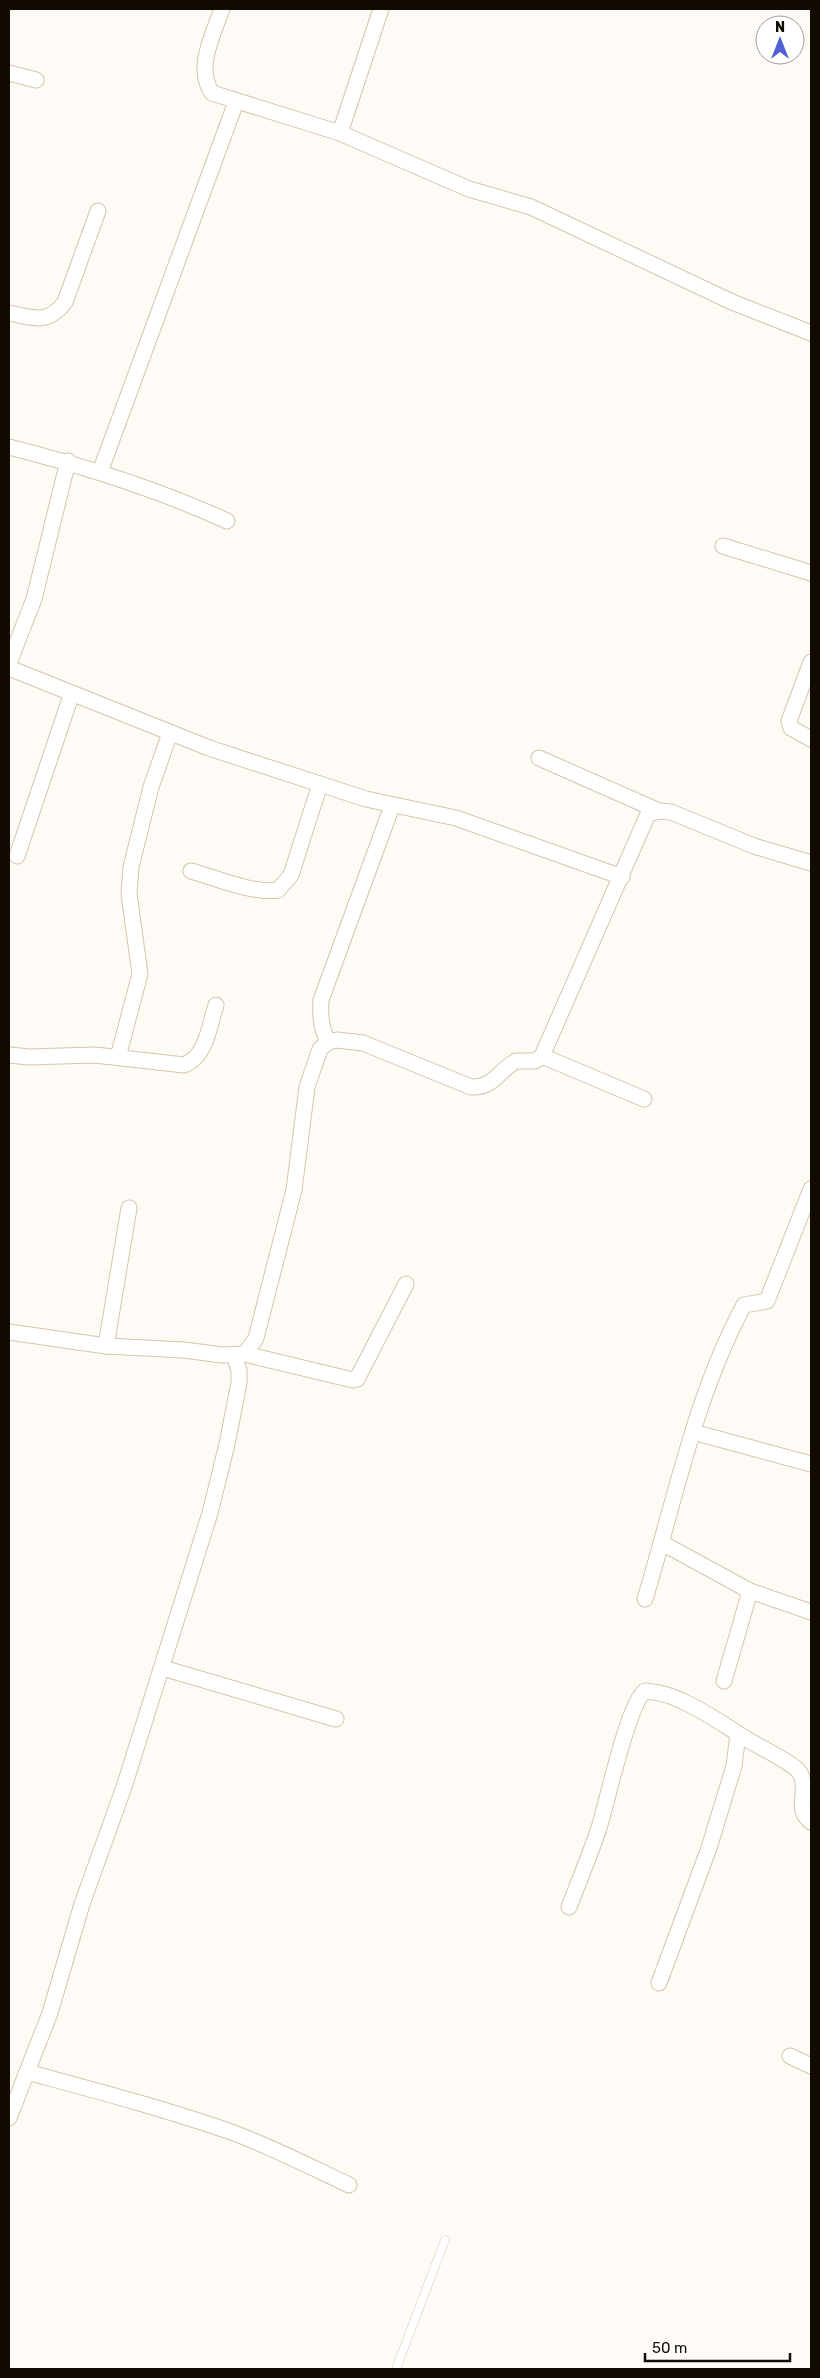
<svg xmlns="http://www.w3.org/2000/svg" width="820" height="2378" viewBox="0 0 820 2378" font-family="Rubik,sans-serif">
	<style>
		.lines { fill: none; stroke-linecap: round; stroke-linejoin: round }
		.service-casing { stroke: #d6c5ac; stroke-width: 9 }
		.minor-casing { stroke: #d6c5ac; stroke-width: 17 }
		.service { stroke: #fff; stroke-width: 8 }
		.minor { stroke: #fff; stroke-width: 15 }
	</style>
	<rect width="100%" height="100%" fill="#fefaf5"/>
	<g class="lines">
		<g class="service-casing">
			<polyline id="service" points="396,2369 445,2240"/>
		</g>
		<g class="minor-casing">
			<g id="minor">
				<path d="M222,9C213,35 195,68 212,93L340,133L469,189L531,207L732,302L811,333"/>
				<polyline points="9,73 36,80"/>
				<polyline points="340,133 381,9"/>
				<path d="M9,313C33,318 48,325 65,302L98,211"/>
				<path d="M9,447C84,466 157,489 227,521"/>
				<polyline points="100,472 236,102"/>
				<polyline points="723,546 811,573"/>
				<polyline points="811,662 789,721 791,728 811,739"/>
				<polyline points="9,663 34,599 68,461"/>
				<polyline points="9,668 209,748 366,799 456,818 622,877"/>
				<polyline points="539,758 659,811"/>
				<polyline points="17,856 72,693"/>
				<path d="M191,871C216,878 253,894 278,890L291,875L320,784"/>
				<path d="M328,1042C321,1028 320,1016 321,1000L392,806"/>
				<path d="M9,1055L29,1057L95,1055L184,1065C207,1056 209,1026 216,1005"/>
				<polyline points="542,1056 644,1099"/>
				<polyline points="118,1057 140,974 129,894 131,867 151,787 170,733"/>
				<path d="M9,1332L106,1346L184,1350L222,1355L245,1354L256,1338L294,1190L307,1087L320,1049L328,1042L337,1040L363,1043L471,1087C494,1088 498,1071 516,1061H535L542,1056L648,814L659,811L671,812L754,846L811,863"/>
				<polyline points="106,1346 129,1208"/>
				<polyline points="245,1354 353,1380 357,1379 406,1284"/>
				<polyline points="693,1432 811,1464"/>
				<polyline points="662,1543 750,1591 811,1612"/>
				<path d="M645,1599C675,1500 695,1396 744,1305L767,1301L811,1189"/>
				<polyline points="163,1668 336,1719"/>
				<polyline points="724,1681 750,1591"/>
				<path d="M569,1907C579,1881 590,1855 599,1828C607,1803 628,1703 645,1691C657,1692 671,1695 682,1701C705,1711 724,1725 745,1738C757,1746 794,1763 800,1773C810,1789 793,1809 811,1822"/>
				<polyline points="659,1983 709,1848 734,1766 738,1734"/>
				<polyline points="790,2056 811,2066"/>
				<path d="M27,2072C97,2091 166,2109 234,2133C274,2148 311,2167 349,2185"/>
				<polyline points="9,2118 50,2013 82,1904 124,1787 210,1513 227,1444 239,1383 239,1370 234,1355"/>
			</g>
		</g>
		<use href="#service" class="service"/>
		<use href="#minor" class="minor"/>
	</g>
	<rect width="820" height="2378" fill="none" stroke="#110b04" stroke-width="20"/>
	<g transform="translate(780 40)"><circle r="24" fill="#ffffff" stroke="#a09d9b"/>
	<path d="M0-4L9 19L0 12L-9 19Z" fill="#5060d6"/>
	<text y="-8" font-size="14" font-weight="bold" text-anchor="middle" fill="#110b04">N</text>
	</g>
	<path d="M645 2353v8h145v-8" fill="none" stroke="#110b04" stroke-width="2.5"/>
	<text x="652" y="2353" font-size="15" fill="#110b04" stroke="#ffffff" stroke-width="4" paint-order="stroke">50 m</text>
</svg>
